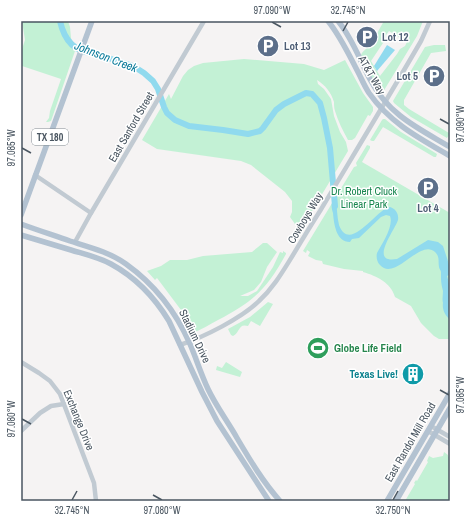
<svg xmlns="http://www.w3.org/2000/svg" width="471" height="522" viewBox="0 0 471 522" font-family="'Archivo Narrow',sans-serif">
	<style>
		.green { fill: #c3f1d5; fill-rule: evenodd }
		.water { fill: #90daee }
		.lines { fill: none; stroke-linecap: round; stroke-linejoin: round }
		.river { stroke: #90daee; stroke-width: 6 }
		.minor { stroke: #c1cad2; stroke-width: 4.5 }
		.major { stroke: #b3c2d1; stroke-width: 5.5 }
		.ticks { fill: none; stroke: #4a5661; stroke-width: 1.5 }
		.labels { text-anchor: middle; stroke-width: 3; stroke-linejoin: round; paint-order: stroke }
		.shield { fill: #fff; stroke: #808990; stroke-width: 1 }
		.shield-label { font-size: 10px; font-weight: bold; fill: #4a5661 }
		.service-label { font-size: 11px; font-weight: bold; fill: #4e5e75; stroke: #fff; text-anchor: start }
		.street-label { font-size: 11px; fill: #4a5661; stroke: #fff }
		.park-label { font-size: 11px; fill: #17864f; stroke: #fff }
		.leisure-label { font-size: 11px; font-weight: bold; fill: #27864d; stroke: #fff; text-anchor: start }
		.culture-label { font-size: 11px; font-weight: bold; fill: #0d838f; stroke: #fff; text-anchor: end }
		.water-label { font-size: 12px; font-style: italic; fill: #0c7c9b; stroke: #fff }
		.neatline { fill: none; stroke: #4a5661; stroke-width: 1.5 }
		.ticks-label { font-size: 10px; text-anchor: middle; fill: #4a5661 }
	</style>
	<rect width="100%" height="100%" fill="#f5f3f3"/>
	<g class="green">
		<polygon points="22,21 68,21 70,27 71,38 75,51 51,121 48,122 46,122 49,118 50,111 61,79 22,66 21,52 25,40"/>
		<path d="M384,21H423L417,36L383,92C373,87 366,65 361,55C363,50 367,49 370,45C375,38 379,29 384,21ZM389,31L407,42L405,46L400,49L397,54L380,76L371,61L385,40L386,35Z"/>
		<polygon points="434,45 445,45 446,51 431,53 404,100 404,105 409,109 449,133 449,135 447,138 411,117 394,103 393,101 425,47"/>
		<path d="M244,59L304,64L324,70L345,60L363,93L373,107V111L370,116L368,115L355,138L352,140H348C343,131 338,121 335,111C334,108 334,105 334,102C331,92 325,85 317,80L318,84L324,89L331,99L334,116L340,132L346,142L348,151L300,231L290,217L292,212V201L285,192L251,165L241,161L157,149L142,140L169,94L171,99L183,76L188,70L194,66L203,63Z"/>
		<polygon points="383,119 385,119 401,132 437,154 436,157 434,157 383,127 374,141 372,141 370,140 382,120"/>
		<path d="M367,145L370,146V148L362,162L450,213V339H439L434,336L421,323L411,306L395,297C391,283 377,276 363,272V271L344,269L323,264L322,261L316,260L308,256L310,252L307,250L306,253L303,251L354,167L357,166L356,163Z"/>
		<path d="M263,243H267L277,252L267,267L261,282L254,290L240,296H248L257,291L273,267L280,252L283,253V251L286,253V254C267,289 253,302 218,320C209,325 202,329 193,333L188,331L179,313L181,310L157,278L155,280L147,271L161,266L170,260H187L203,256L252,252Z"/>
		<path d="M268,302L273,304L260,326L251,321L248,326C238,323 240,333 233,336L231,335L228,329L250,317Z"/>
		<polygon points="226,362 242,372 240,377 216,370 217,366 222,368"/>
		<polygon points="444,452 448,455 448,456 450,458 450,501 405,501 415,484 414,483 416,480 417,481 428,462 427,461 429,456 433,458 443,456"/>
	</g>
	<g class="water">
		<polygon points="387,45 395,50 377,71 374,66"/>
		<path d="M336,198C337,207 337,217 339,225C350,254 376,209 390,207C396,209 399,214 398,220C395,230 368,264 397,259L428,240L438,242L443,246L447,258L449,265V275L447,276C452,290 450,305 450,320C445,315 442,310 443,303C442,299 443,295 443,291C442,287 441,283 441,278C441,278 441,273 441,272C441,270 439,269 439,267C438,261 440,257 435,252C420,238 395,282 380,265C377,262 376,257 377,253C382,244 394,226 390,216L386,215L381,217L359,238L352,239L350,242C336,242 334,224 333,213C332,210 331,206 332,203C333,201 334,200 336,198Z"/>
	</g>
	<g class="lines">
		<path class="river" d="M60,21C64,39 73,52 93,53L133,66L144,73L153,81L158,89L164,107L167,113L175,120L189,126L223,130L248,134L260,131L263,128L276,110L284,104L306,93L312,94L320,103L324,118L330,148L335,206"/>
		<g class="minor">
			<polyline points="35,175 91,213"/>
			<polyline points="75,242 91,213 204,21"/>
			<path d="M180,345C204,337 242,318 259,301C274,287 283,271 293,255C302,240 311,225 320,211C354,154 388,98 421,41L430,21"/>
			<polyline points="21,362 39,373 50,381 60,394 94,483 96,501"/>
			<polyline points="431,426 450,437"/>
			<polyline points="21,431 40,413 51,406 64,404"/>
			<polyline points="428,431 450,444"/>
		</g>
		<g class="major">
			<path d="M328,21C341,37 349,55 359,74C362,80 365,87 369,93C390,123 419,138 450,156"/>
			<path d="M338,21C353,39 360,61 371,81C389,115 418,128 450,147"/>
			<polyline points="21,215 92,21"/>
			<path d="M21,224C37,230 53,235 70,241C89,247 109,252 126,264C154,284 176,312 190,344C196,358 201,374 208,389C216,406 228,422 237,438C250,460 263,482 280,501"/>
			<path d="M21,235C38,240 54,245 71,250C84,254 98,257 111,264C135,277 155,298 169,321L202,392L217,421L269,501"/>
			<polyline points="387,501 450,393"/>
			<polyline points="396,501 450,408"/>
		</g>
	</g>
	<path class="ticks" d="M272,22L281,27M343,31L348,22M440,119L449,124M22,148L31,153M440,390L449,395M22,419L31,424M153,495L162,500M72,500L77,491M393,500L398,491"/>
	<defs>
		<g id="parking-disc" transform="scale(1.15)"><circle r="9.5" fill="#5c6f8a" stroke="#fff"/><path d="M-3.5-5.5H1a3.5 3.5 0 0 1 0 7H-1V5.5H-3.5ZM-1-3.4V-.6H.8a1.4 1.4 0 0 0 0-2.8Z" fill="#fff"/></g>
		<g id="stadium-disc" transform="scale(1.15)"><circle r="9.5" fill="#2e9e5b" stroke="#fff"/><path d="M0-5a6.5 5 0 1 0 0 10a6.5 5 0 1 0 0-10ZM-3.5-1.8h7v3.6h-7Z" fill="#fff"/></g>
		<g id="building-disc" transform="scale(1.15)"><circle r="9.5" fill="#0f9aa8" stroke="#fff"/><path d="M-4-6H4V6H1V3H-1V6H-4ZM-2.5-4.3h1.7v1.8h-1.7ZM.8-4.3h1.7v1.8H.8ZM-2.5-1h1.7V.8h-1.7ZM.8-1h1.7V.8H.8Z" fill="#fff"/></g>
	</defs>
	<g fill-rule="evenodd">
		<use href="#parking-disc" x="367" y="37"/>
		<use href="#parking-disc" x="268" y="46"/>
		<use href="#parking-disc" x="434" y="76"/>
		<use href="#parking-disc" x="428" y="188"/>
		<use href="#stadium-disc" x="318" y="348"/>
		<use href="#building-disc" x="413" y="374"/>
	</g>
	<g class="labels">
		<rect class="shield" x="32" y="129" width="36" height="16" rx="3"/>
		<g class="shield-label">
			<text x="50" y="141">TX 180</text>
		</g>
		<g class="service-label">
			<text x="382" y="41">Lot 12</text>
			<text x="284" y="50">Lot 13</text>
			<text x="418" y="80" text-anchor="end">Lot 5</text>
			<text x="428" y="212" text-anchor="middle">Lot 4</text>
		</g>
		<g class="street-label">
			<text transform="translate(372 75) rotate(60)" y="4">AT&amp;T Way</text>
			<text transform="translate(131 127) rotate(-60)" y="4">East Sanford Street</text>
			<text transform="translate(305 218) rotate(-59)" y="4">Cowboys Way</text>
			<text transform="translate(195 336) rotate(64)" y="4">Stadium Drive</text>
			<text transform="translate(79 420) rotate(68)" y="4">Exchange Drive</text>
			<text transform="translate(410 442) rotate(-60)" y="4">East Randol Mill Road</text>
		</g>
		<g class="park-label">
			<text x="364" y="195">Dr. Robert Cluck<tspan x="364" dy="13">Linear Park</tspan></text>
		</g>
		<g class="leisure-label">
			<text x="334" y="352">Globe Life Field</text>
		</g>
		<g class="culture-label">
			<text x="398" y="378">Texas Live!</text>
		</g>
		<g class="water-label">
			<text transform="translate(106 57) rotate(21)" y="4">Johnson Creek</text>
		</g>
	</g>
	<rect width="471" height="522" fill="none" stroke="#ffffff" stroke-width="44"/>
	<rect x="22" y="22" width="427" height="478" class="neatline"/>
	<g class="ticks-label">
		<text x="272" y="14">97.090°W</text>
		<text x="348" y="14">32.745°N</text>
		<text transform="translate(460 124) rotate(-90)" y="4">97.090°W</text>
		<text transform="translate(11 148) rotate(-90)" y="4">97.085°W</text>
		<text transform="translate(460 395) rotate(-90)" y="4">97.085°W</text>
		<text transform="translate(11 419) rotate(-90)" y="4">97.080°W</text>
		<text x="72" y="514">32.745°N</text>
		<text x="162" y="514">97.080°W</text>
		<text x="393" y="514">32.750°N</text>
	</g>
</svg>
